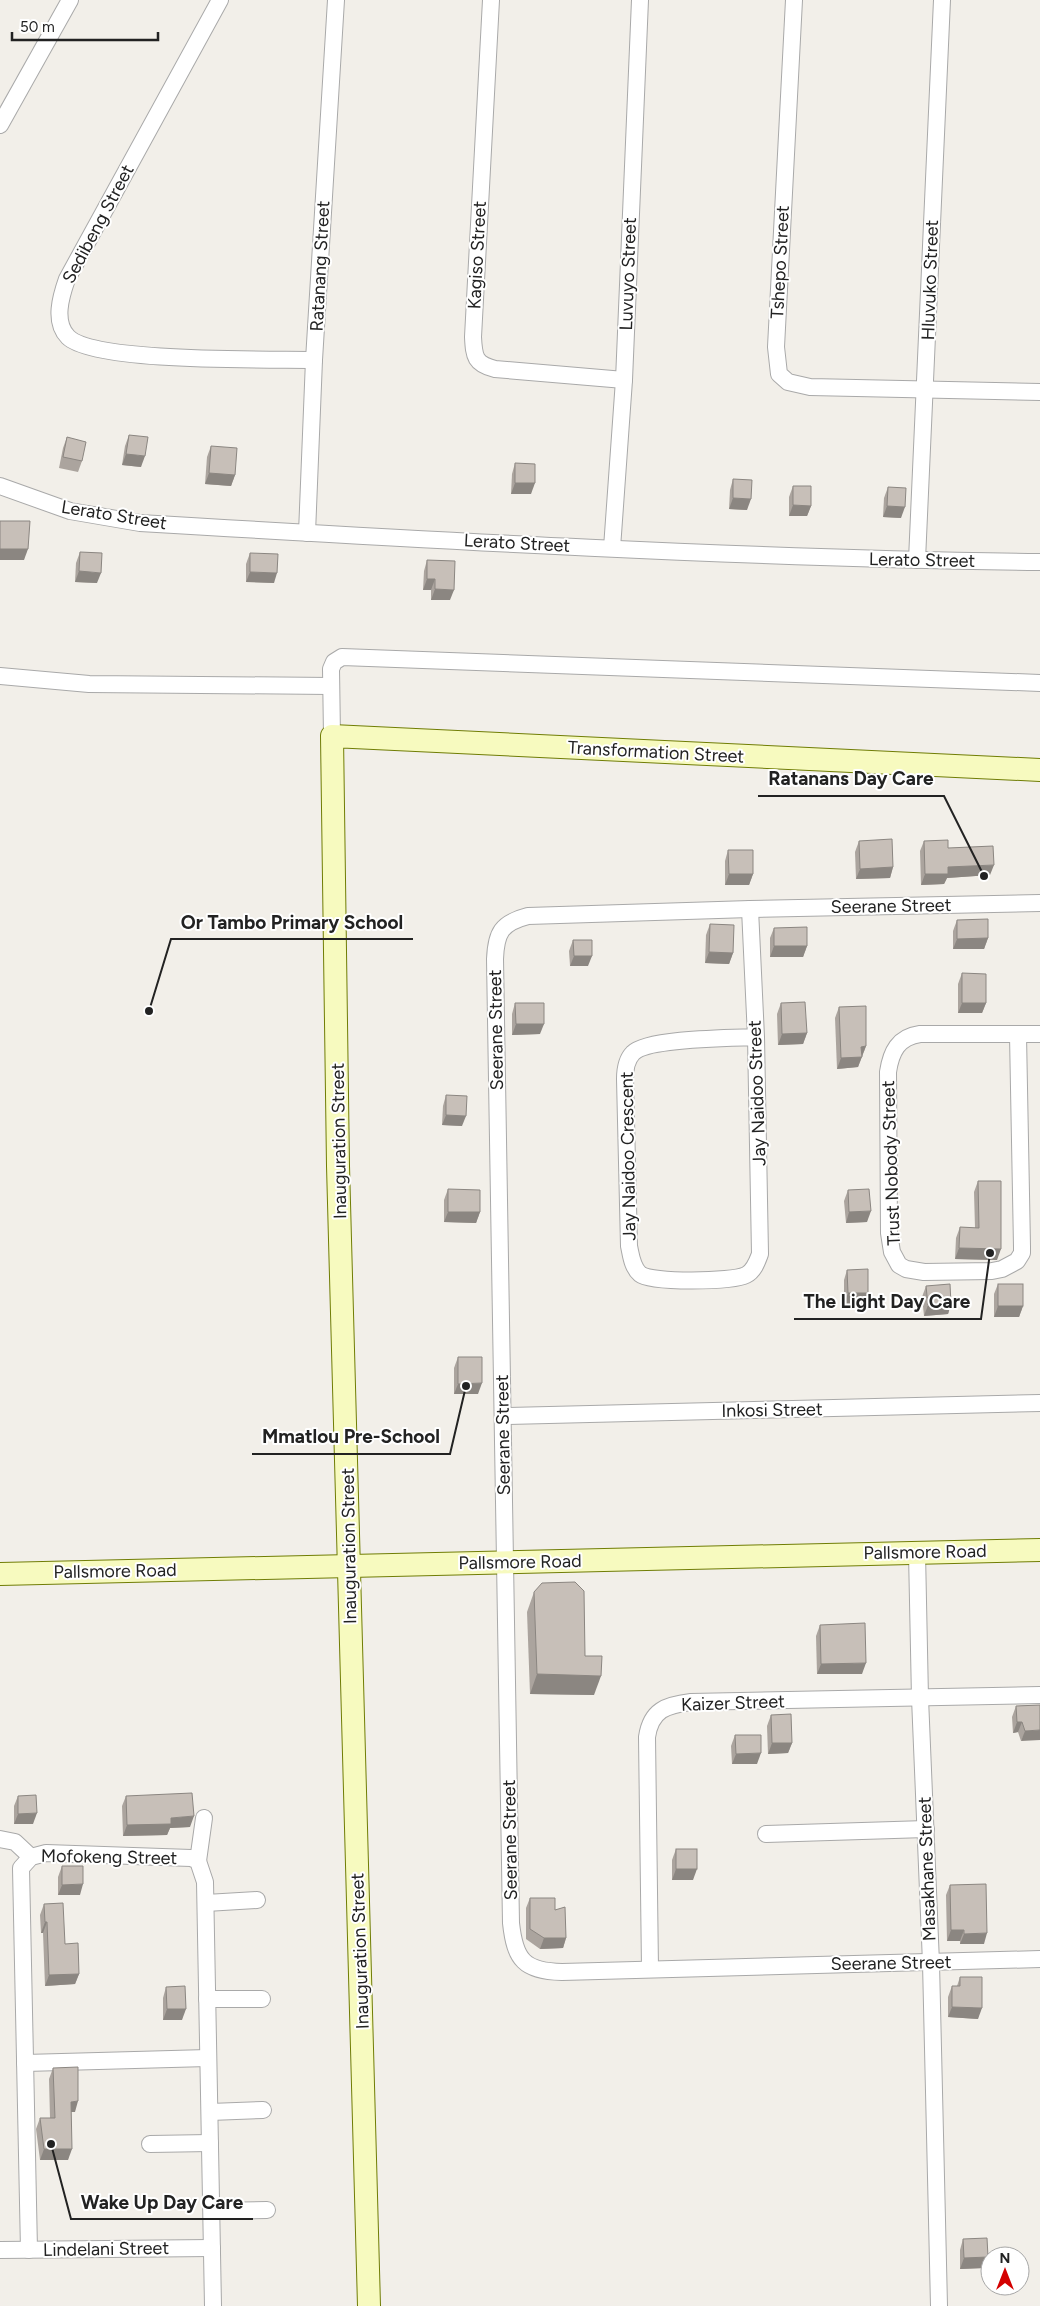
<svg xmlns="http://www.w3.org/2000/svg" width="1040" height="2306" viewBox="0 0 1040 2306" font-family="Figtree,sans-serif">
	<style>
		.lines { fill: none; stroke-linecap: round; stroke-linejoin: round }
		.street-casing { stroke: #a9a9a9; stroke-width: 18 }
		.secondary-casing { stroke: #707d05; stroke-width: 24 }
		.street { stroke: #fff; stroke-width: 16 }
		.secondary { stroke: #f7fabf; stroke-width: 22 }
		.wall { fill: #aba49e }
		.shaded-wall { fill: #8b8681 }
		.building { fill: #c7bfb8; stroke: #8b8681 }
		.labels { text-anchor: middle; stroke-width: 4; stroke-linejoin: round; paint-order: stroke }
		.street-label { font-size: 18px; fill: #222; stroke: #fff }
		.leader { fill: none; stroke: #222; stroke-width: 2 }
		.callout-dot { fill: #222; stroke: #fff; stroke-width: 2 }
		.callout-label { font-size: 19px; text-anchor: middle; font-weight: bold; fill: #222; stroke: #fff; stroke-width: 4; stroke-linejoin: round; paint-order: stroke }
	</style>
	<rect width="100%" height="100%" fill="#f2efe9"/>
	<g class="lines">
		<g class="street-casing">
			<g id="street">
				<path d="M220,0L67,279C61,296 53,322 68,337C94,363 270,359 314,360"/>
				<path d="M491,0L473,337C474,357 475,364 495,369L624,380"/>
				<polyline points="794,0 776,347 779,374 788,382 810,387 1040,392"/>
				<polyline points="0,125 70,0"/>
				<path d="M0,486L70,511L140,523C440,541 740,558 1040,562"/>
				<polyline points="307,533 314,360 336,0"/>
				<polyline points="612,548 624,380 640,0"/>
				<polyline points="917,560 942,0"/>
				<polyline points="0,676 89,684 331,686"/>
				<polyline points="332,736 331,669 334,662 342,657 1040,683"/>
				<path d="M1040,903L750,909L528,916C501,923 496,933 495,959L511,1923C515,1960 524,1971 562,1972L1040,1959"/>
				<path d="M750,909L756,1037L760,1254C757,1262 754,1271 746,1275C732,1282 651,1283 640,1274C632,1267 631,1255 629,1246L625,1079C625,1070 626,1060 633,1053C647,1038 732,1038 756,1037"/>
				<path d="M1018,1035L1022,1247V1253L1017,1261L1002,1269L992,1271L924,1272L906,1269L899,1265L892,1252L889,1233L888,1072C891,1052 898,1037 920,1034H1040"/>
				<polyline points="503,1416 1040,1403"/>
				<polyline points="917,1553 920,1698 931,1963 939,2306"/>
				<polyline points="766,1834 926,1829"/>
				<polyline points="0,1839 15,1842 31,1857"/>
				<polyline points="198,1861 204,1818"/>
				<polyline points="206,1903 257,1900"/>
				<path d="M650,1968L647,1737C651,1710 666,1705 691,1702L1040,1695"/>
				<polyline points="207,1999 262,1999"/>
				<polyline points="25,2063 208,2058"/>
				<polyline points="210,2112 263,2110"/>
				<polyline points="150,2144 210,2143"/>
				<polyline points="212,2211 267,2210"/>
				<polyline points="0,2250 212,2248"/>
				<polyline points="29,2250 21,1868 31,1857 46,1853 191,1858 198,1861 205,1882 213,2306"/>
			</g>
		</g>
		<g class="secondary-casing">
			<g id="secondary">
				<polyline points="0,1574 1040,1550"/>
				<polyline points="369,2306 338,1166 332,736 1040,770"/>
			</g>
		</g>
		<use href="#street" class="street"/>
		<use href="#secondary" class="secondary"/>
	</g>
	<g class="wall">
		<polygon points="129,435 141,467 122,465 125,446"/>
		<polygon points="67,437 82,461 78,472 59,468 63,448"/>
		<polygon points="211,446 235,475 231,486 205,484 207,457"/>
		<polygon points="515,463 531,494 511,494 512,474"/>
		<polygon points="733,479 747,510 729,509 730,490"/>
		<polygon points="793,486 811,506 807,516 789,516 789,497"/>
		<polygon points="888,487 901,518 883,517 884,498"/>
		<polygon points="80,552 97,583 75,582 76,563"/>
		<polygon points="250,553 274,583 246,582 246,564"/>
		<polygon points="427,560 450,600 431,600 431,590 423,590 424,571"/>
		<polygon points="859,841 893,867 890,878 856,879 855,852"/>
		<polygon points="924,841 948,848 990,875 947,878 944,884 921,885 920,851"/>
		<polygon points="728,850 753,874 749,885 725,885 725,861"/>
		<polygon points="957,920 988,938 984,949 953,949 953,931"/>
		<polygon points="710,924 733,953 729,964 705,963 706,935"/>
		<polygon points="774,928 807,946 803,957 770,957 770,938"/>
		<polygon points="573,940 588,966 570,966 569,951"/>
		<polygon points="962,973 986,1003 982,1013 958,1013 958,984"/>
		<polygon points="515,1003 540,1034 512,1035 512,1014"/>
		<polygon points="781,1003 807,1033 803,1044 778,1045 777,1014"/>
		<polygon points="839,1007 866,1046 858,1067 837,1069 835,1018"/>
		<polygon points="446,1095 462,1126 442,1125 443,1106"/>
		<polygon points="978,1181 997,1260 955,1259 956,1238 960,1227 975,1228 974,1192"/>
		<polygon points="448,1189 480,1212 476,1223 444,1222 444,1200"/>
		<polygon points="848,1190 867,1222 846,1223 844,1201"/>
		<polygon points="847,1270 868,1293 865,1304 844,1304 844,1280"/>
		<polygon points="998,1284 1023,1306 1019,1317 994,1317 994,1294"/>
		<polygon points="926,1286 951,1304 948,1314 924,1316 922,1297"/>
		<polygon points="458,1357 478,1394 454,1394 454,1368"/>
		<polygon points="534,1592 585,1656 594,1695 530,1694 527,1612"/>
		<polygon points="820,1625 862,1674 817,1674 816,1636"/>
		<polygon points="1040,1705 1021,1741 1018,1732 1013,1733 1012,1717 1016,1706"/>
		<polygon points="771,1715 792,1743 788,1753 768,1754 767,1726"/>
		<polygon points="735,1735 757,1764 732,1764 731,1746"/>
		<polygon points="18,1796 33,1824 14,1824 14,1806"/>
		<polygon points="126,1796 190,1827 170,1828 167,1835 123,1836 122,1806"/>
		<polygon points="676,1849 693,1880 672,1880 672,1860"/>
		<polygon points="62,1866 80,1895 58,1895 58,1877"/>
		<polygon points="950,1885 984,1944 960,1944 960,1941 947,1941 946,1895"/>
		<polygon points="530,1898 555,1910 566,1938 563,1948 540,1949 526,1939 526,1908"/>
		<polygon points="44,1904 65,1944 79,1974 75,1984 45,1986 43,1933 41,1933 40,1915"/>
		<polygon points="960,1977 978,2019 948,2017 948,1997 952,1986 957,1986"/>
		<polygon points="166,1987 182,2020 163,2020 163,1998"/>
		<polygon points="53,2068 75,2112 71,2112 68,2160 40,2160 36,2129 40,2118 50,2118 49,2079"/>
		<polygon points="963,2239 988,2257 984,2268 960,2269 960,2250"/>
	</g>
	<g class="shaded-wall">
		<polygon points="126,454 145,456 141,467 122,465"/>
		<polygon points="209,473 235,475 231,486 205,484"/>
		<polygon points="515,483 535,483 531,494 511,494"/>
		<polygon points="733,498 751,499 747,510 729,509"/>
		<polygon points="793,505 811,506 807,516 789,516"/>
		<polygon points="887,506 905,507 901,518 883,517"/>
		<polygon points="0,549 28,549 24,560 0,560"/>
		<polygon points="79,571 101,573 97,583 75,582"/>
		<polygon points="250,572 277,573 274,583 246,582"/>
		<polygon points="427,579 435,579 431,590 423,590"/>
		<polygon points="435,589 454,590 450,600 431,600"/>
		<polygon points="994,865 990,875 947,878 944,884 921,885 925,874 948,867"/>
		<polygon points="893,867 890,878 856,879 860,869"/>
		<polygon points="729,874 753,874 749,885 725,885"/>
		<polygon points="988,938 984,949 953,949 957,939"/>
		<polygon points="774,946 807,946 803,957 770,957"/>
		<polygon points="709,952 733,953 729,964 705,963"/>
		<polygon points="574,956 592,956 588,966 570,966"/>
		<polygon points="962,1003 986,1003 982,1013 958,1013"/>
		<polygon points="516,1024 544,1024 540,1034 512,1035"/>
		<polygon points="807,1033 803,1044 778,1045 782,1034"/>
		<polygon points="866,1046 858,1067 837,1069 841,1058 861,1047"/>
		<polygon points="446,1115 466,1116 462,1126 442,1125"/>
		<polygon points="871,1211 867,1222 846,1223 849,1212"/>
		<polygon points="448,1212 480,1212 476,1223 444,1222"/>
		<polygon points="959,1248 1001,1249 997,1260 955,1259"/>
		<polygon points="848,1293 868,1293 865,1304 844,1304"/>
		<polygon points="951,1304 948,1314 924,1316 928,1305"/>
		<polygon points="998,1306 1023,1306 1019,1317 994,1317"/>
		<polygon points="482,1383 478,1394 454,1394 458,1384"/>
		<polygon points="866,1663 862,1674 817,1674 821,1664"/>
		<polygon points="537,1674 601,1676 594,1695 530,1694"/>
		<polygon points="1017,1722 1022,1722 1018,1732 1013,1733"/>
		<polygon points="1040,1730 1040,1740 1021,1741 1025,1731"/>
		<polygon points="772,1743 792,1743 788,1753 768,1754"/>
		<polygon points="761,1753 757,1764 732,1764 736,1754"/>
		<polygon points="37,1813 33,1824 14,1824 18,1814"/>
		<polygon points="194,1816 190,1827 170,1828 167,1835 123,1836 127,1825 171,1818"/>
		<polygon points="676,1869 697,1869 693,1880 672,1880"/>
		<polygon points="83,1884 80,1895 58,1895 62,1885"/>
		<polygon points="45,1922 47,1922 43,1933 41,1933"/>
		<polygon points="951,1930 964,1930 960,1941 947,1941"/>
		<polygon points="987,1933 984,1944 960,1944 964,1934"/>
		<polygon points="544,1938 566,1938 563,1948 540,1949"/>
		<polygon points="79,1974 75,1984 45,1986 49,1975"/>
		<polygon points="952,2007 982,2008 978,2019 948,2017"/>
		<polygon points="167,2009 186,2009 182,2020 163,2020"/>
		<polygon points="78,2101 75,2112 67,2112 71,2102"/>
		<polygon points="44,2149 72,2149 68,2160 40,2160"/>
		<polygon points="988,2257 984,2268 960,2269 964,2258"/>
	</g>
	<g class="building">
		<polygon points="129,435 148,437 145,456 126,454"/>
		<polygon points="67,437 86,442 82,461 63,457"/>
		<polygon points="211,446 237,448 235,475 209,473"/>
		<polygon points="515,463 535,464 535,483 515,483"/>
		<polygon points="733,479 752,480 751,499 733,498"/>
		<polygon points="793,486 811,486 811,506 793,505"/>
		<polygon points="888,487 906,488 905,507 887,506"/>
		<polygon points="0,521 30,521 28,549 0,549"/>
		<polygon points="80,552 102,553 101,573 79,571"/>
		<polygon points="250,553 278,554 277,573 250,572"/>
		<polygon points="427,560 455,561 454,590 435,589 435,579 427,579"/>
		<polygon points="892,839 893,867 860,869 859,841"/>
		<polygon points="948,840 948,848 993,846 994,865 948,867 948,874 925,874 924,841"/>
		<polygon points="728,850 753,850 753,874 729,874"/>
		<polygon points="988,919 988,938 957,939 957,920"/>
		<polygon points="710,924 734,925 733,953 709,952"/>
		<polygon points="807,927 807,946 774,946 774,928"/>
		<polygon points="573,940 592,940 592,956 574,956"/>
		<polygon points="962,973 986,974 986,1003 962,1003"/>
		<polygon points="805,1002 807,1033 782,1034 781,1003"/>
		<polygon points="515,1003 544,1003 544,1024 516,1024"/>
		<polygon points="866,1006 866,1046 861,1047 862,1057 841,1058 839,1007"/>
		<polygon points="446,1095 467,1096 466,1116 446,1115"/>
		<polygon points="978,1181 1001,1181 1001,1249 959,1248 960,1227 979,1228"/>
		<polygon points="448,1189 480,1190 480,1212 448,1212"/>
		<polygon points="869,1189 871,1211 849,1212 848,1190"/>
		<polygon points="868,1269 868,1293 848,1293 847,1270"/>
		<polygon points="950,1284 951,1304 928,1305 926,1286"/>
		<rect x="998" y="1284" width="25" height="22"/>
		<polygon points="458,1357 482,1357 482,1383 458,1384"/>
		<polygon points="575,1582 584,1591 585,1656 602,1656 601,1676 537,1674 534,1592 542,1583"/>
		<polygon points="865,1623 866,1663 821,1664 820,1625"/>
		<polygon points="1040,1705 1040,1730 1025,1731 1022,1722 1017,1722 1016,1706"/>
		<polygon points="791,1714 792,1743 772,1743 771,1715"/>
		<polygon points="735,1735 761,1735 761,1753 736,1754"/>
		<polygon points="192,1793 194,1816 171,1818 171,1824 127,1825 126,1796"/>
		<polygon points="36,1795 37,1813 18,1814 18,1796"/>
		<rect x="676" y="1849" width="21" height="20"/>
		<polygon points="62,1866 83,1866 83,1884 62,1885"/>
		<polygon points="986,1884 987,1933 964,1934 964,1930 951,1930 950,1885"/>
		<polygon points="530,1898 555,1898 555,1910 565,1907 566,1938 544,1938 530,1929"/>
		<polygon points="63,1903 65,1944 78,1943 79,1974 49,1975 47,1922 45,1922 44,1904"/>
		<polygon points="960,1977 982,1977 982,2008 952,2007 952,1986 960,1986"/>
		<polygon points="185,1986 186,2009 167,2009 166,1987"/>
		<polygon points="78,2067 78,2101 71,2102 72,2149 44,2149 40,2118 55,2118 53,2068"/>
		<polygon points="987,2238 988,2257 964,2258 963,2239"/>
	</g>
	<g class="labels">
		<g class="street-label">
			<text transform="translate(98 224) rotate(-62)" y="6">Sedibeng Street</text>
			<text transform="translate(477 255) rotate(-87)" y="6">Kagiso Street</text>
			<text transform="translate(780 262) rotate(-87)" y="6">Tshepo Street</text>
			<text transform="translate(320 266) rotate(-87)" y="6">Ratanang Street</text>
			<text transform="translate(628 274) rotate(-88)" y="6">Luvuyo Street</text>
			<text transform="translate(930 280) rotate(-88)" y="6">Hluvuko Street</text>
			<text transform="translate(114 515) rotate(9)" y="6">Lerato Street</text>
			<text transform="translate(517 543) rotate(3)" y="6">Lerato Street</text>
			<text transform="translate(922 560) rotate(1)" y="6">Lerato Street</text>
			<text transform="translate(656 752) rotate(3)" y="6">Transformation Street</text>
			<text transform="translate(891 906) rotate(-1)" y="6">Seerane Street</text>
			<text transform="translate(496 1030) rotate(-91)" y="6">Seerane Street</text>
			<text transform="translate(757 1093) rotate(-92)" y="6">Jay Naidoo Street</text>
			<text transform="translate(339 1141) rotate(-91)" y="6">Inauguration Street</text>
			<text transform="translate(628 1156) rotate(-91)" y="6">Jay Naidoo Crescent</text>
			<text transform="translate(891 1163) rotate(-92)" y="6">Trust Nobody Street</text>
			<text transform="translate(772 1410) rotate(-1)" y="6">Inkosi Street</text>
			<text transform="translate(503 1435) rotate(-91)" y="6">Seerane Street</text>
			<text transform="translate(349 1546) rotate(-91)" y="6">Inauguration Street</text>
			<text transform="translate(925 1552) rotate(-1)" y="6">Pallsmore Road</text>
			<text transform="translate(520 1562) rotate(-1)" y="6">Pallsmore Road</text>
			<text transform="translate(115 1571) rotate(-1)" y="6">Pallsmore Road</text>
			<text transform="translate(733 1703) rotate(-2)" y="6">Kaizer Street</text>
			<text transform="translate(510 1840) rotate(-91)" y="6">Seerane Street</text>
			<text transform="translate(109 1857) rotate(1)" y="6">Mofokeng Street</text>
			<text transform="translate(927 1869) rotate(-92)" y="6">Masakhane Street</text>
			<text transform="translate(360 1951) rotate(-92)" y="6">Inauguration Street</text>
			<text transform="translate(891 1963) rotate(-1)" y="6">Seerane Street</text>
			<text transform="translate(106 2249) rotate(-1)" y="6">Lindelani Street</text>
		</g>
	</g>
	<path class="leader" d="M984 876L944 796H758M149 1011L171 939H413M990 1253L981 1319H794M466 1386L450 1454H252M51 2144L71 2219H253"/>
	<g class="callout-dot">
		<circle cx="984" cy="876" r="5"/>
		<circle cx="149" cy="1011" r="5"/>
		<circle cx="990" cy="1253" r="5"/>
		<circle cx="466" cy="1386" r="5"/>
		<circle cx="51" cy="2144" r="5"/>
	</g>
	<g class="callout-label">
		<text x="851" y="785">Ratanans Day Care</text>
		<text x="292" y="929">Or Tambo Primary School</text>
		<text x="887" y="1308">The Light Day Care</text>
		<text x="351" y="1443">Mmatlou Pre-School</text>
		<text x="162" y="2209">Wake Up Day Care</text>
	</g>
	<g transform="translate(1005 2271)"><circle r="24" fill="#ffffff" stroke="#a7a7a7"/>
	<path d="M0-4L9 19L0 12L-9 19Z" fill="#d40000"/>
	<text y="-8" font-size="14" font-weight="bold" text-anchor="middle" fill="#222222">N</text>
	</g>
	<path d="M12 32v8h146v-8" fill="none" stroke="#222222" stroke-width="2.5"/>
	<text x="20" y="32" font-size="15" fill="#222222" stroke="#ffffff" stroke-width="4" paint-order="stroke">50 m</text>
</svg>
